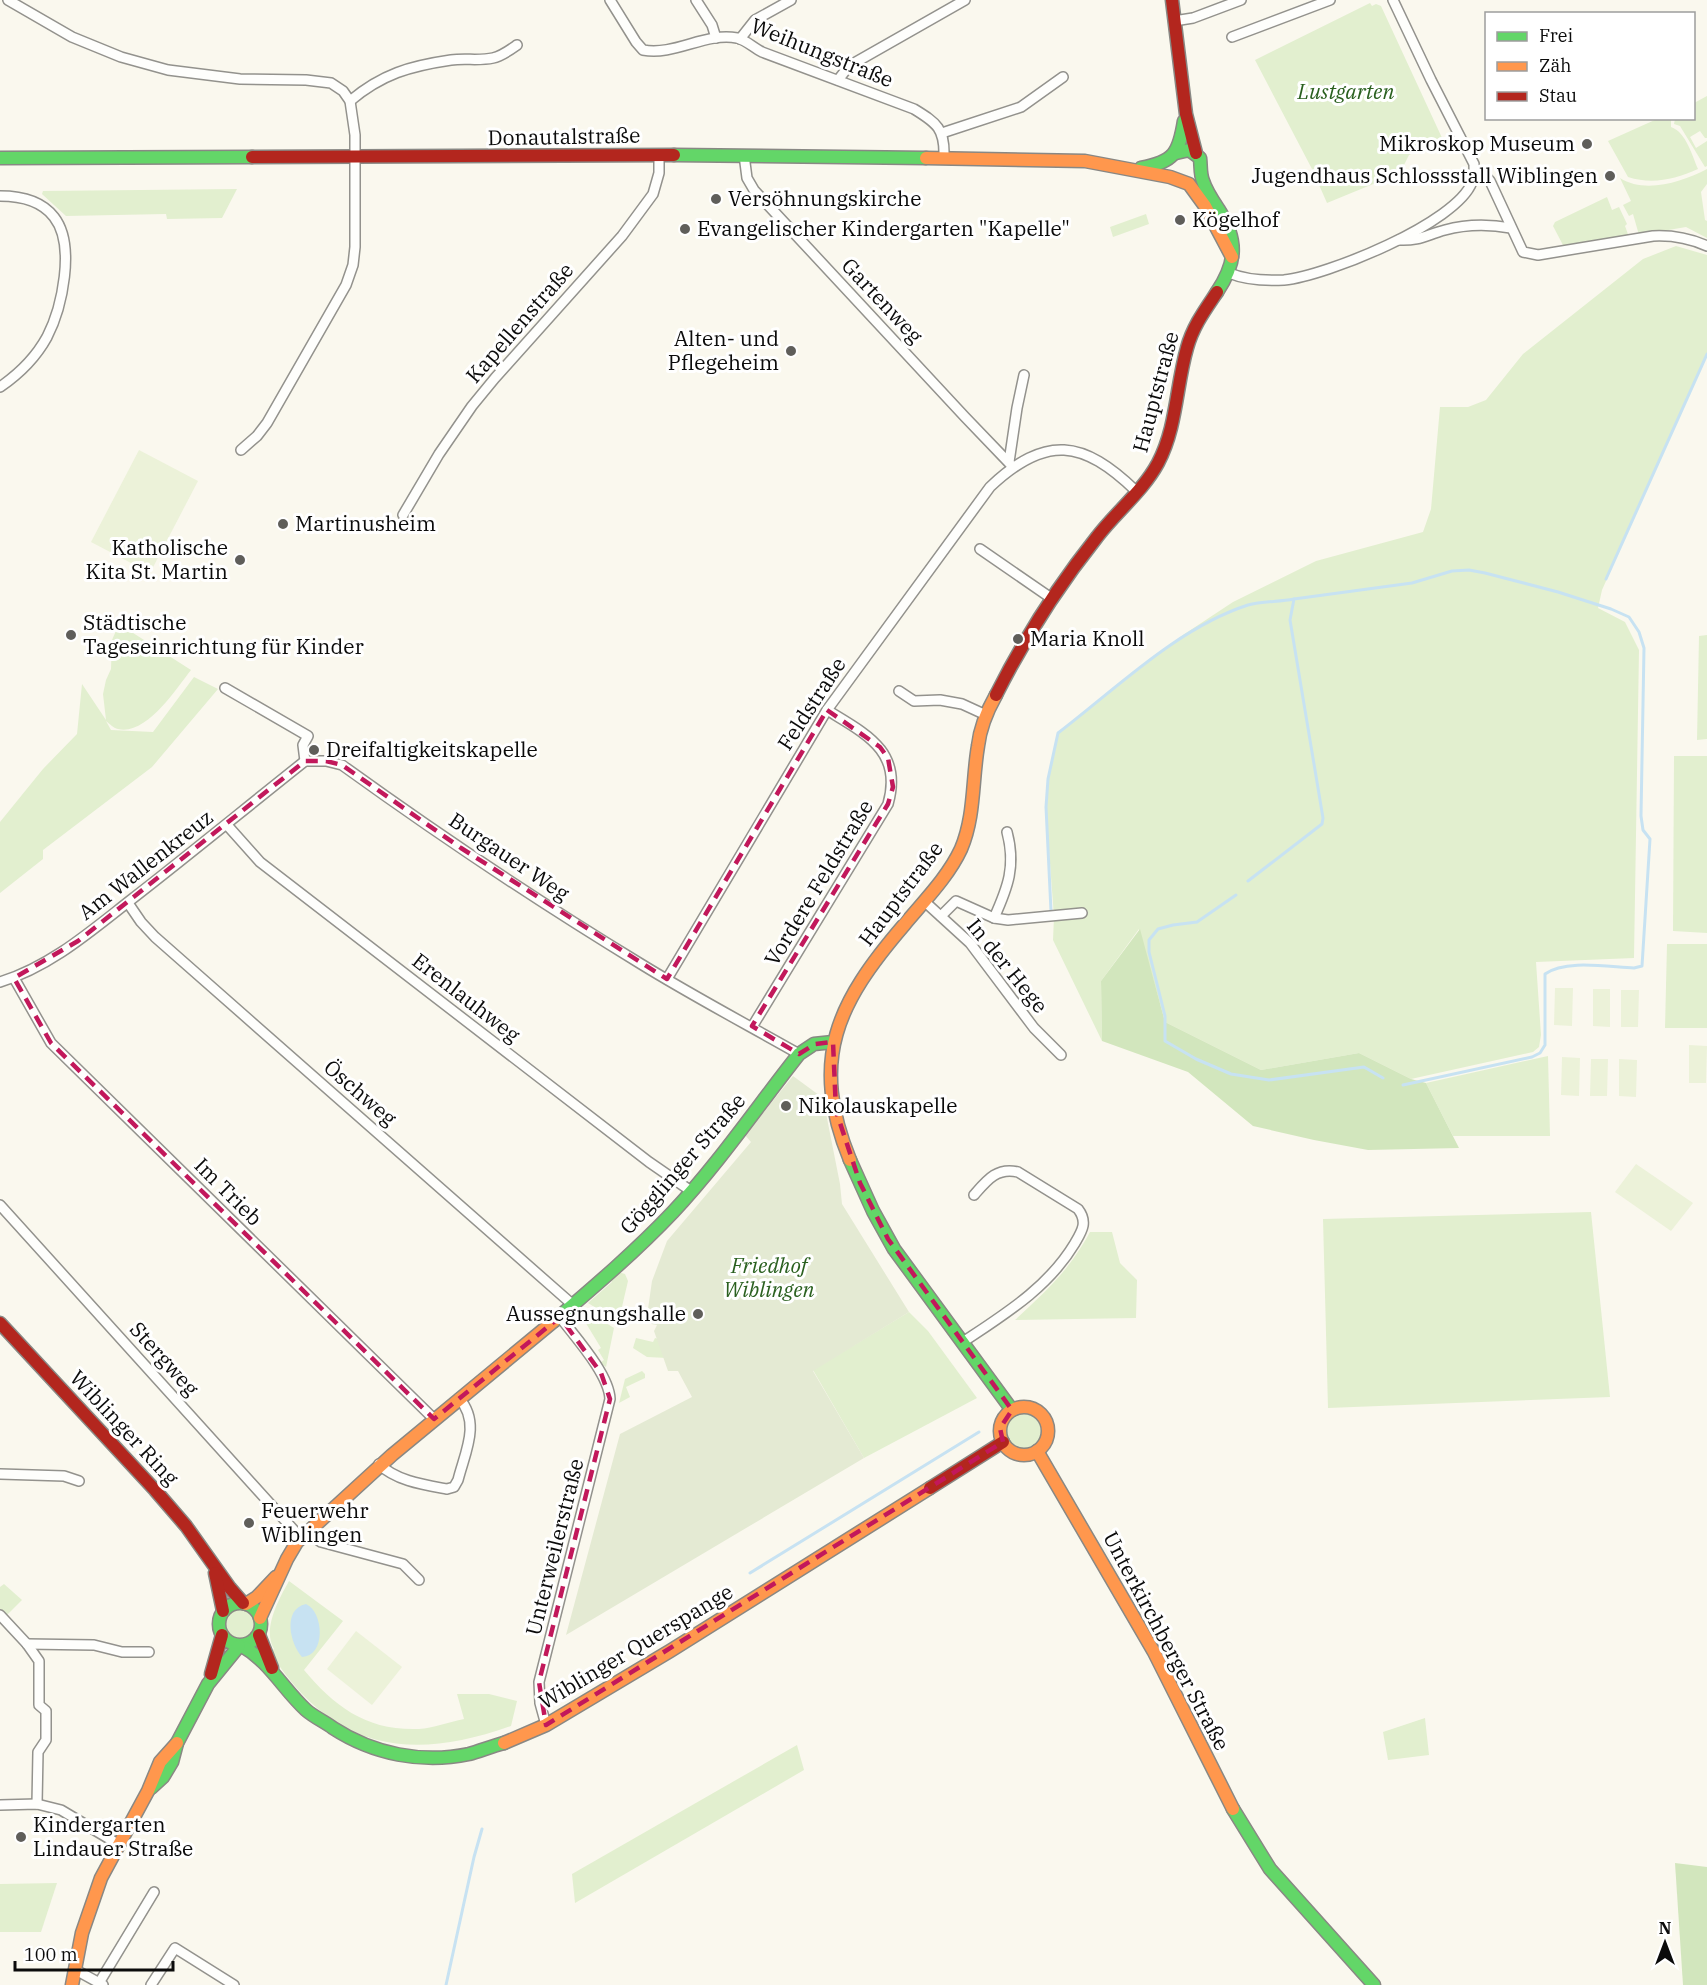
<svg xmlns="http://www.w3.org/2000/svg" width="1707" height="1985" viewBox="0 0 1707 1985" font-family="'IBM Plex Serif',serif">
	<style>
		.green { fill: #e2efcf }
		.forest { fill: #d2e6bd }
		.cemetery { fill: #e4ead3 }
		.pitch { fill: #ecf2d9 }
		.water { fill: #c7e2f2 }
		.lines { fill: none; stroke-linecap: round; stroke-linejoin: round }
		.stream { stroke: #c7e2f2; stroke-width: 3 }
		.street-casing { stroke: #93928d; stroke-width: 12 }
		.fast-casing { stroke: #898884; stroke-width: 15 }
		.slow-casing { stroke: #898884; stroke-width: 15 }
		.jam-casing { stroke: #898884; stroke-width: 15 }
		.street { stroke: #fefefc; stroke-width: 9 }
		.fast { stroke: #63d668; stroke-width: 12 }
		.slow { stroke: #ff974d; stroke-width: 12 }
		.jam { stroke: #b3261e; stroke-width: 12 }
		.marked { fill: none; stroke: #c2185b; stroke-width: 4.5; stroke-dasharray: 12 8; stroke-linejoin: round }
		.poi-dot { fill: #5f5e5a; stroke: #fff; stroke-width: 2 }
		.labels { text-anchor: middle; stroke-width: 6; stroke-linejoin: round; paint-order: stroke }
		.street-label { font-size: 21px; fill: #0b0b0b; stroke: #fff }
		.park-label { font-size: 21px; font-style: italic; fill: #2a601f; stroke: #fff }
		.poi-label { font-size: 21px; fill: #0b0b0b; stroke: #fff; text-anchor: start }
	</style>
	<rect width="100%" height="100%" fill="#faf8ee"/>
	<g class="green">
		<polygon points="1370,3 1372,6 1376,4 1381,6 1443,140 1409,155 1400,173 1327,203 1312,169 1255,60"/>
		<polygon points="1707,96 1707,138 1705,138 1700,131 1690,137 1696,148 1707,141 1707,166 1705,167 1680,126 1674,124 1675,119 1694,118 1694,103"/>
		<path d="M1657,119H1671V127C1686,132 1692,155 1698,169C1675,179 1653,185 1628,177L1608,141Z"/>
		<path d="M1707,169V184L1701,192L1705,220L1707,221V238L1686,227L1639,235L1633,214L1629,216L1623,205L1631,201L1620,178C1645,194 1682,182 1707,169Z"/>
		<polygon points="237,189 222,218 167,219 166,214 66,216 42,194 43,191"/>
		<polygon points="1607,197 1612,210 1619,207 1627,224 1625,226 1629,237 1564,247 1553,226 1555,222"/>
		<polygon points="1146,214 1149,224 1113,237 1110,227"/>
		<polygon points="1676,246 1707,255 1707,354 1602,590 1598,608 1625,622 1639,650 1634,958 1536,962 1541,1035 1539,1047 1533,1052 1411,1079 1359,1053 1261,1070 1165,1022 1139,929 1101,981 1102,1041 1053,940 1054,917 1046,810 1048,779 1058,733 1183,635 1233,602 1316,561 1423,532 1431,509 1440,407 1468,407 1486,400 1523,354 1643,259"/>
		<path d="M119,624L191,670C176,689 146,736 118,729C113,728 110,724 106,721L111,730L153,732L194,677L218,689L152,767L43,850V859L0,893V822L43,769L77,734L82,684L106,720L103,694L106,680L111,669L112,640Z"/>
		<polygon points="1707,635 1707,739 1697,740 1699,636"/>
		<polygon points="1674,756 1707,756 1707,933 1673,931"/>
		<polygon points="1667,944 1707,944 1707,1028 1665,1028"/>
		<polygon points="1548,1056 1550,1136 1453,1136 1426,1083"/>
		<polygon points="1591,1212 1610,1397 1328,1408 1323,1219"/>
		<path d="M1090,1232H1112L1120,1263L1137,1280L1136,1318L1015,1320C1047,1290 1068,1272 1090,1232Z"/>
		<polygon points="618,1272 625,1274 628,1281 618,1324 612,1322 595,1311 596,1308 588,1303 612,1282 610,1279"/>
		<polygon points="582,1308 614,1328 606,1367 600,1363 604,1360 598,1350 601,1348 584,1320 577,1324 573,1316"/>
		<polygon points="909,1312 928,1331 977,1398 864,1458 813,1370"/>
		<polygon points="636,1338 653,1342 655,1338 669,1342 667,1358 647,1357 633,1348"/>
		<polygon points="642,1371 645,1374 645,1378 626,1387 630,1397 619,1403 625,1379"/>
		<circle cx="1024" cy="1431" r="24"/>
		<path d="M289,1581L343,1621L304,1670C335,1707 367,1731 419,1729C433,1728 449,1722 464,1719L457,1694H489L517,1701L511,1726C408,1763 331,1749 270,1652L274,1649C262,1629 279,1599 289,1581Z"/>
		<polygon points="4,1584 22,1600 6,1616 0,1609 0,1587"/>
		<circle cx="240" cy="1624" r="16"/>
		<polygon points="1425,1718 1429,1755 1388,1760 1383,1732"/>
		<polygon points="797,1745 804,1770 575,1903 572,1874"/>
		<polygon points="57,1883 41,1932 0,1932 0,1884"/>
	</g>
	<g class="forest">
		<polygon points="1140,929 1165,1022 1261,1070 1359,1053 1411,1079 1426,1083 1459,1148 1368,1150 1314,1140 1253,1126 1188,1072 1102,1041 1101,981"/>
		<polygon points="1675,1863 1707,1867 1707,1985 1683,1985"/>
	</g>
	<polygon class="cemetery" points="793,1076 823,1098 840,1184 842,1204 909,1312 813,1371 864,1458 566,1635 620,1434 692,1397 678,1371 668,1371 654,1331 657,1325 646,1323 652,1281 667,1241 751,1142 745,1135"/>
	<g class="pitch">
		<polygon points="139,450 198,481 150,573 91,542"/>
		<polygon points="1555,988 1573,988 1572,1026 1554,1025"/>
		<polygon points="1593,989 1610,989 1610,1027 1593,1026"/>
		<polygon points="1621,990 1639,990 1638,1027 1621,1027"/>
		<polygon points="1689,1045 1707,1046 1706,1083 1689,1083"/>
		<polygon points="1562,1057 1580,1058 1579,1096 1561,1095"/>
		<polygon points="1591,1059 1608,1059 1607,1096 1590,1096"/>
		<polygon points="1619,1059 1637,1060 1636,1097 1619,1096"/>
		<polygon points="1636,1164 1693,1203 1671,1231 1615,1192"/>
		<polygon points="356,1631 402,1667 372,1705 327,1669"/>
	</g>
	<path class="water" d="M306,1604C324,1612 326,1656 302,1657C290,1644 282,1609 306,1604Z"/>
	<g class="lines">
		<g class="stream">
			<polyline points="1606,579 1707,354"/>
			<path d="M1248,881L1322,824L1323,818L1290,620L1294,599L1412,583L1452,571L1469,570L1485,573L1558,592L1611,609L1629,617L1639,632L1644,648L1641,816L1643,830L1650,839L1642,966L1634,968C1609,967 1565,959 1545,974V1045L1540,1053L1532,1057L1403,1085"/>
			<polyline points="1236,895 1197,922 1173,925 1158,929 1149,940 1149,952 1165,1016 1165,1041 1196,1059 1231,1074 1269,1080 1364,1067 1383,1078"/>
			<path d="M1051,911L1046,807L1048,779L1058,733C1117,688 1177,628 1248,605C1262,601 1279,602 1294,599"/>
			<polyline points="750,1573 979,1432"/>
			<polyline points="446,1985 474,1857 482,1829"/>
		</g>
		<g class="street-casing">
			<g id="street">
				<polyline points="8,0 72,37 121,57 168,70 240,79 306,80 331,83 343,91 350,101 355,135 355,247 353,265 346,285 267,423 257,436 241,450"/>
				<path d="M610,0L636,42L643,50C675,56 705,32 737,38C746,40 754,48 762,52L914,109C937,123 945,129 944,157"/>
				<polyline points="696,0 712,25 716,38"/>
				<polyline points="1174,21 1193,18 1241,0"/>
				<polyline points="1232,37 1330,0"/>
				<polyline points="740,39 755,20 791,0"/>
				<polyline points="838,80 849,66 965,0"/>
				<path d="M350,101C382,74 410,66 451,60C465,58 479,61 493,58C502,56 510,50 517,45"/>
				<polyline points="942,133 1021,107 1063,77"/>
				<polyline points="744,155 747,178 754,190 965,417 1013,467"/>
				<path d="M1475,172H1482L1490,181L1523,252L1538,255L1653,236C1673,235 1689,238 1707,246"/>
				<path d="M0,196C20,196 41,200 54,217C76,245 62,308 47,337C36,357 19,374 0,387"/>
				<path d="M1399,240C1420,241 1426,235 1445,230C1467,224 1488,224 1511,228"/>
				<path d="M1229,273C1246,280 1265,281 1284,280C1326,276 1457,223 1472,182C1475,176 1474,170 1474,164L1431,80L1393,0"/>
				<polyline points="1009,462 1017,408 1024,375"/>
				<polyline points="403,515 439,454 472,406 495,378 622,236 653,194 659,173 659,156"/>
				<polyline points="980,549 1051,598"/>
				<path d="M225,688L308,736L303,745L305,761H326L342,765C439,835 539,902 641,964C693,996 746,1024 799,1054"/>
				<polyline points="899,691 914,701 940,700 962,704 986,715"/>
				<polyline points="227,825 260,862 649,1162 691,1191"/>
				<polyline points="924,901 970,943 1034,1028 1061,1055"/>
				<polyline points="128,903 141,922 155,937 573,1305"/>
				<polyline points="941,916 956,901 994,918 1008,920 1082,913"/>
				<path d="M994,918C1008,887 1016,866 1007,832"/>
				<polyline points="14,978 51,1043 434,1419"/>
				<path d="M667,979L827,710L990,487C1046,434 1083,440 1136,491"/>
				<path d="M0,982C50,967 91,931 132,899C190,854 247,807 305,761"/>
				<path d="M752,1027L888,804C903,751 866,734 827,710"/>
				<polyline points="0,1205 301,1538"/>
				<path d="M963,1342C1005,1314 1048,1288 1075,1243C1082,1231 1088,1222 1078,1209L1018,1172C997,1167 987,1180 974,1195"/>
				<path d="M379,1464C396,1481 425,1485 447,1489L454,1487L458,1480C465,1452 481,1423 459,1398"/>
				<polyline points="0,1474 64,1476 79,1481"/>
				<polyline points="307,1532 321,1542 403,1564 419,1580"/>
				<polyline points="0,1615 27,1644 39,1661 39,1705 46,1711 46,1740 38,1752 37,1804"/>
				<polyline points="27,1644 94,1645 122,1652 149,1652"/>
				<path d="M546,1725L540,1703L539,1682L610,1399C609,1374 575,1337 560,1317"/>
				<polyline points="0,1805 37,1804 61,1810 118,1844"/>
				<polyline points="74,1969 103,1985"/>
				<polyline points="99,1983 154,1892"/>
				<polyline points="151,1985 175,1948 234,1985"/>
			</g>
		</g>
		<g class="fast-casing">
			<g id="fast">
				<path d="M1176,153L1189,150L1200,158C1201,166 1200,174 1203,181C1206,191 1213,201 1219,210C1238,240 1237,262 1217,292"/>
				<polyline points="674,155 926,158"/>
				<polyline points="0,158 252,157"/>
				<path d="M1141,168C1174,162 1179,153 1184,121"/>
				<polyline points="850,1160 873,1211 894,1249 1012,1410"/>
				<path d="M554,1321C595,1286 636,1251 673,1212C719,1163 757,1107 799,1054L814,1044L833,1042"/>
				<circle cx="240" cy="1624" r="21"/>
				<path d="M242,1646C269,1661 284,1690 306,1710C314,1717 325,1722 333,1728C373,1754 422,1764 469,1754C480,1751 492,1746 504,1743"/>
				<polyline points="151,1788 163,1777 172,1762 177,1743 208,1684 239,1646"/>
				<polyline points="1233,1809 1270,1869 1374,1985"/>
			</g>
		</g>
		<g class="slow-casing">
			<g id="slow">
				<polyline points="926,158 1085,161 1170,177 1189,184 1205,206 1232,257"/>
				<path d="M850,1160C809,1059 837,1003 904,925C924,901 948,877 961,849C975,816 972,781 978,746C980,728 987,711 996,695"/>
				<circle cx="1024" cy="1431" r="24"/>
				<polyline points="1037,1451 1154,1652 1233,1809"/>
				<polyline points="246,1604 257,1597 276,1577"/>
				<polyline points="260,1618 287,1559 297,1542 392,1455 554,1321"/>
				<polyline points="504,1743 546,1725 670,1651 930,1488"/>
				<polyline points="72,1985 82,1933 101,1878 148,1791 160,1762 177,1743"/>
			</g>
		</g>
		<g class="jam-casing">
			<g id="jam">
				<polyline points="1172,0 1186,114 1196,153"/>
				<polyline points="252,157 674,155"/>
				<path d="M996,695C1024,639 1058,586 1097,537C1116,512 1143,491 1158,463C1177,427 1176,386 1187,348C1193,326 1205,310 1217,292"/>
				<polyline points="0,1323 155,1490 186,1526 230,1588 243,1603"/>
				<polyline points="930,1488 1003,1442"/>
				<polyline points="215,1573 223,1611"/>
				<polyline points="259,1635 272,1668"/>
				<polyline points="211,1674 222,1635"/>
			</g>
		</g>
		<use href="#street" class="street"/>
		<use href="#fast" class="fast"/>
		<use href="#slow" class="slow"/>
		<use href="#jam" class="jam"/>
	</g>
	<path class="marked" d="M827,710L880,747L888,758L893,787L888,804L752,1026L799,1054L815,1044L833,1042L836,1111L860,1183L888,1239L1012,1410L1000,1428L1003,1442L546,1725L539,1682L610,1399L601,1373L560,1317L434,1419L51,1043L14,978L78,941L305,761H326L342,765L461,848L667,979Z"/>
	<g class="poi-dot">
		<circle cx="1587" cy="144" r="6"/>
		<circle cx="1610" cy="176" r="6"/>
		<circle cx="716" cy="199" r="6"/>
		<circle cx="1180" cy="220" r="6"/>
		<circle cx="685" cy="229" r="6"/>
		<circle cx="791" cy="351" r="6"/>
		<circle cx="283" cy="524" r="6"/>
		<circle cx="240" cy="560" r="6"/>
		<circle cx="71" cy="635" r="6"/>
		<circle cx="1018" cy="639" r="6"/>
		<circle cx="314" cy="750" r="6"/>
		<circle cx="786" cy="1106" r="6"/>
		<circle cx="698" cy="1314" r="6"/>
		<circle cx="249" cy="1523" r="6"/>
		<circle cx="21" cy="1837" r="6"/>
	</g>
	<g class="labels">
		<g class="street-label">
			<text transform="translate(822 53) rotate(22)" y="7">Weihungstraße</text>
			<text transform="translate(564 137) rotate(-1)" y="7">Donautalstraße</text>
			<text transform="translate(882 301) rotate(47)" y="7">Gartenweg</text>
			<text transform="translate(520 323) rotate(-49)" y="7">Kapellenstraße</text>
			<text transform="translate(1156 392) rotate(-75)" y="7">Hauptstraße</text>
			<text transform="translate(812 704) rotate(-57)" y="7">Feldstraße</text>
			<text transform="translate(509 857) rotate(34)" y="7">Burgauer Weg</text>
			<text transform="translate(146 865) rotate(-38)" y="7">Am Wallenkreuz</text>
			<text transform="translate(819 883) rotate(-59)" y="7">Vordere Feldstraße</text>
			<text transform="translate(901 894) rotate(-53)" y="7">Hauptstraße</text>
			<text transform="translate(1007 966) rotate(51)" y="7">In der Hege</text>
			<text transform="translate(466 998) rotate(38)" y="7">Erenlauhweg</text>
			<text transform="translate(360 1093) rotate(41)" y="7">Öschweg</text>
			<text transform="translate(683 1164) rotate(-49)" y="7">Gögglinger Straße</text>
			<text transform="translate(228 1192) rotate(45)" y="7">Im Trieb</text>
			<text transform="translate(164 1359) rotate(48)" y="7">Stergweg</text>
			<text transform="translate(124 1428) rotate(47)" y="7">Wiblinger Ring</text>
			<text transform="translate(555 1547) rotate(-76)" y="7">Unterweilerstraße</text>
			<text transform="translate(1166 1641) rotate(62)" y="7">Unterkirchberger Straße</text>
			<text transform="translate(636 1647) rotate(-31)" y="7">Wiblinger Querspange</text>
		</g>
		<g class="park-label">
			<text x="1346" y="99">Lustgarten</text>
			<text x="769" y="1273">Friedhof<tspan x="769" dy="24">Wiblingen</tspan></text>
		</g>
		<g class="poi-label">
			<text x="1575" y="151" text-anchor="end">Mikroskop Museum</text>
			<text x="1598" y="183" text-anchor="end">Jugendhaus Schlossstall Wiblingen</text>
			<text x="728" y="206">Versöhnungskirche</text>
			<text x="1192" y="227">Kögelhof</text>
			<text x="697" y="236">Evangelischer Kindergarten "Kapelle"</text>
			<text x="779" y="346" text-anchor="end">Alten- und<tspan x="779" dy="24">Pflegeheim</tspan></text>
			<text x="295" y="531">Martinusheim</text>
			<text x="228" y="555" text-anchor="end">Katholische<tspan x="228" dy="24">Kita St. Martin</tspan></text>
			<text x="83" y="630">Städtische<tspan x="83" dy="24">Tageseinrichtung für Kinder</tspan></text>
			<text x="1030" y="646">Maria Knoll</text>
			<text x="326" y="757">Dreifaltigkeitskapelle</text>
			<text x="798" y="1113">Nikolauskapelle</text>
			<text x="686" y="1321" text-anchor="end">Aussegnungshalle</text>
			<text x="261" y="1518">Feuerwehr<tspan x="261" dy="24">Wiblingen</tspan></text>
			<text x="33" y="1832">Kindergarten<tspan x="33" dy="24">Lindauer Straße</tspan></text>
		</g>
	</g>
	<rect x="1485" y="12" width="210" height="108" fill="#ffffff" stroke="#9d9d9d" stroke-width="1.5"/>
	<rect x="1497" y="32" width="30" height="9" fill="#63d668" stroke="#9d9d9d" stroke-width="1.5"/>
	<text x="1539" y="42" font-size="18" fill="#0b0b0b">Frei</text>
	<rect x="1497" y="62" width="30" height="9" fill="#ff974d" stroke="#9d9d9d" stroke-width="1.5"/>
	<text x="1539" y="72" font-size="18" fill="#0b0b0b">Zäh</text>
	<rect x="1497" y="92" width="30" height="9" fill="#b3261e" stroke="#9d9d9d" stroke-width="1.5"/>
	<text x="1539" y="102" font-size="18" fill="#0b0b0b">Stau</text>
	<g transform="translate(1665 1943)" stroke="#ffffff" stroke-width="4.5" paint-order="stroke">
	<path d="M0-4.5L10 22L0 15L-10 22Z" fill="#0b0b0b"/>
	<text y="-9" font-size="16" font-weight="bold" text-anchor="middle" fill="#0b0b0b">N</text>
	</g>
	<path d="M15 1961v9h158v-9" fill="none" stroke="#0b0b0b" stroke-width="3"/>
	<text x="24" y="1961" font-size="18" fill="#0b0b0b" stroke="#ffffff" stroke-width="4.5" paint-order="stroke">100 m</text>
</svg>
